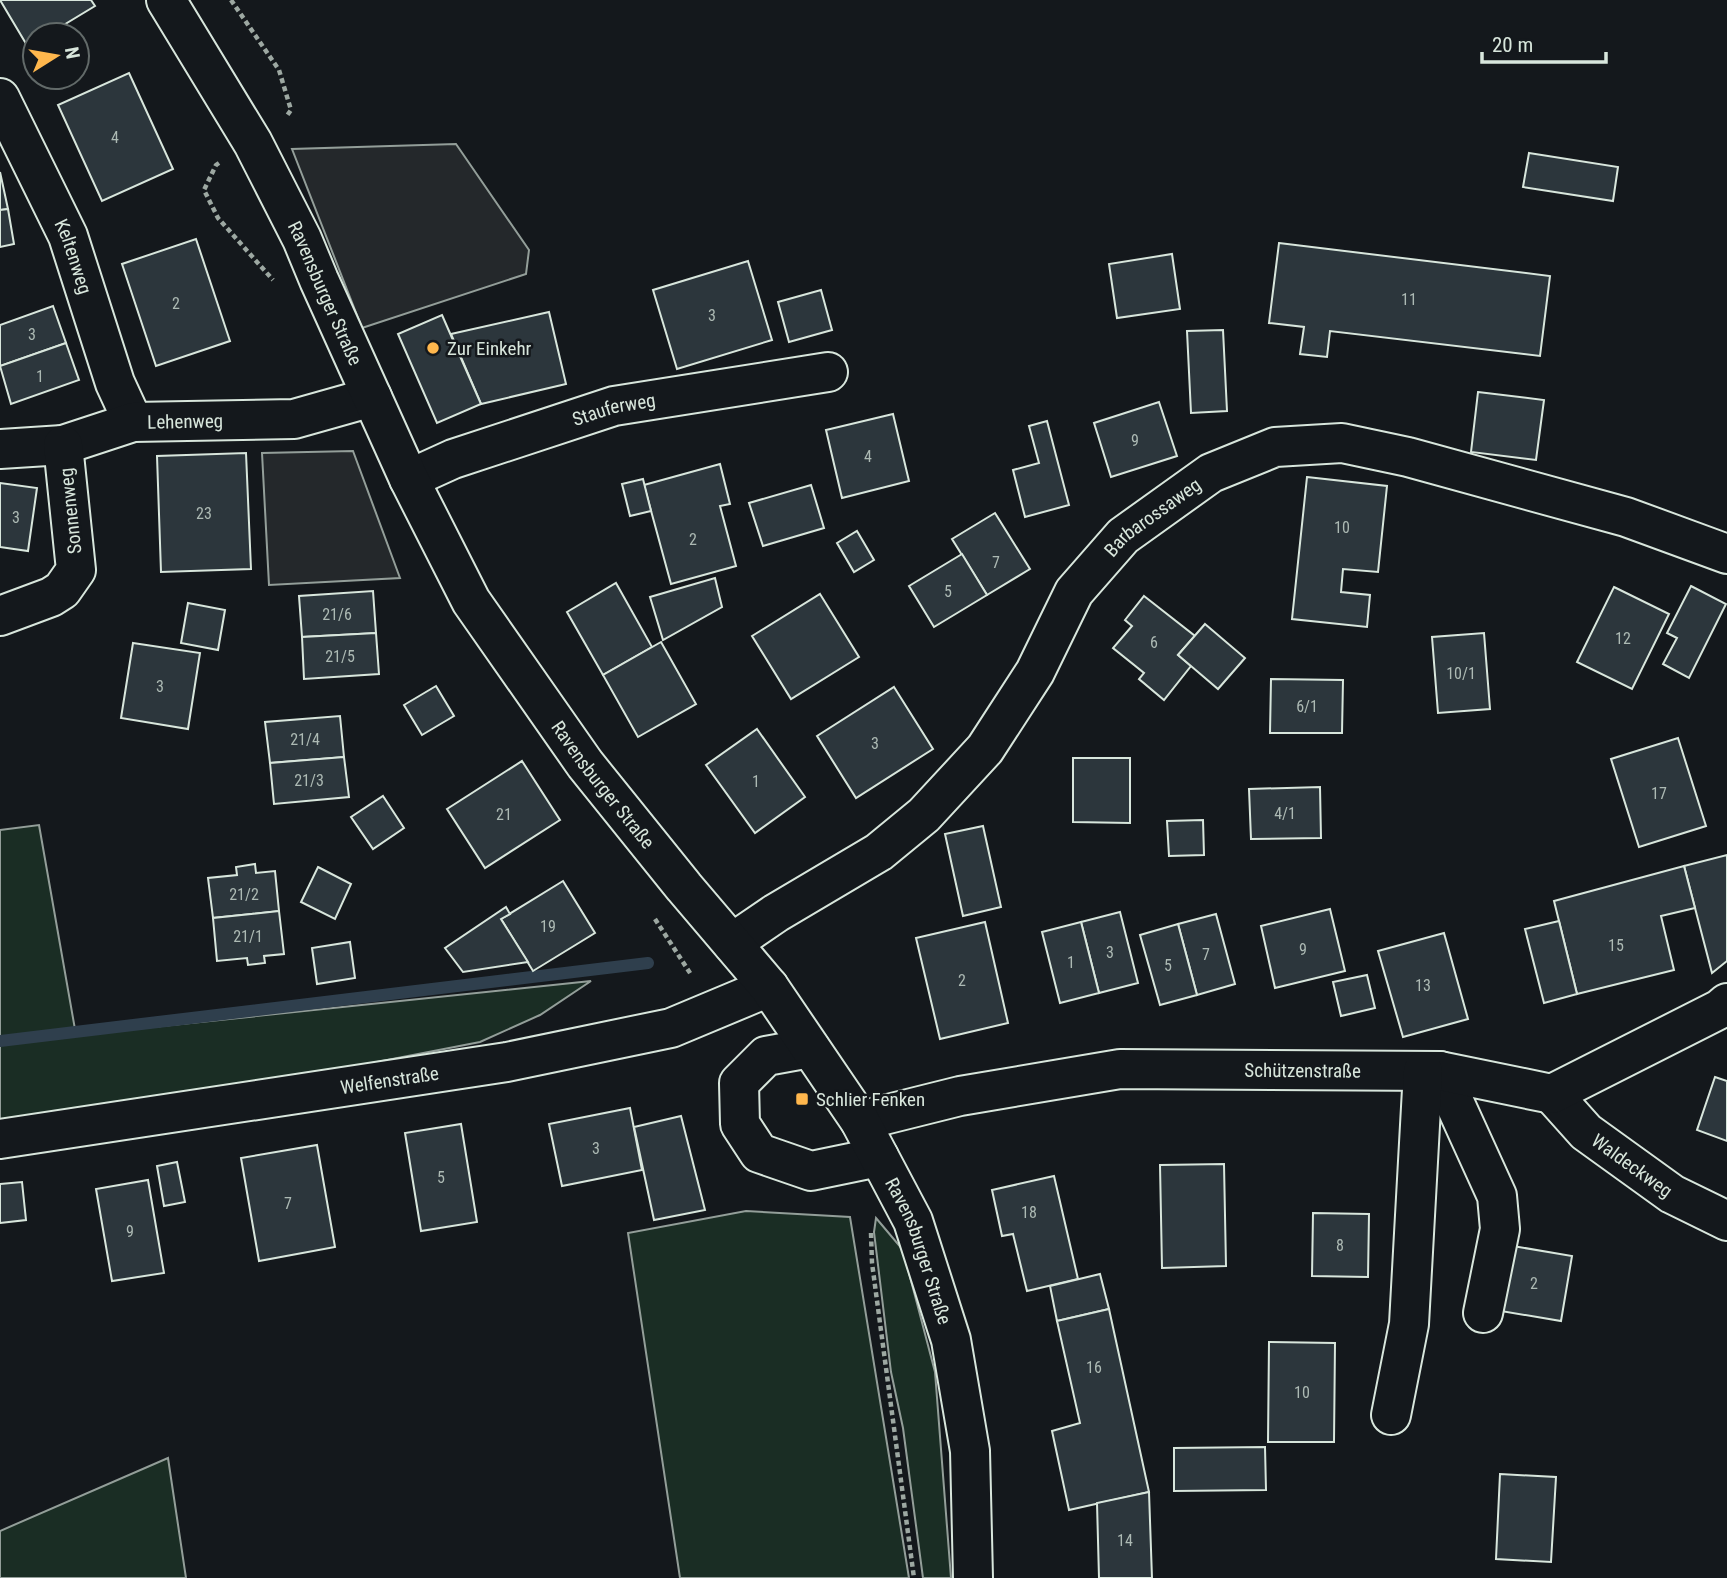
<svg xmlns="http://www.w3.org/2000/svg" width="1727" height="1578" viewBox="0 0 1727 1578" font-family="'Roboto Condensed',sans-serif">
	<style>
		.green { fill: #1a2d24; stroke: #939e99; stroke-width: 2 }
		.parking { fill: #24282b; stroke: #939e99; stroke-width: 2 }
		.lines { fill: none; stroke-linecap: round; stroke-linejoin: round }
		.stream { stroke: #2f3f4d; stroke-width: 12 }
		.building { fill: #2c363c; stroke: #d8e6dc; stroke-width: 2 }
		.minor-casing { stroke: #d8e6dc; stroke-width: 42 }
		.major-casing { stroke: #d8e6dc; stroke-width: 42 }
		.path { stroke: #9da8a2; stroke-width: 4.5; stroke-dasharray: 5 3.5; stroke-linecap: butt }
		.minor { stroke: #14181c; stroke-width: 38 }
		.major { stroke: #14181c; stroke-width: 38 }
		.poi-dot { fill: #ffb74d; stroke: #14181c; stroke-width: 2.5 }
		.labels { text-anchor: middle; stroke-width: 5; stroke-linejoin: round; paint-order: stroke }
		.number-label { font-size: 16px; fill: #adbab4 }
		.street-label { font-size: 19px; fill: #d8e6dc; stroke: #14181c }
		.poi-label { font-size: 19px; fill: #d8e6dc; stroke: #14181c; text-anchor: start }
	</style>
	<rect width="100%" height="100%" fill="#14181c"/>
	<g class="green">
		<polygon points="39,825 76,1035 591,981 540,1015 480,1042 346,1068 0,1123 0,830"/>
		<polygon points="746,1211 850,1217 909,1578 680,1578 628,1233"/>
		<polygon points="876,1218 903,1250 935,1372 951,1578 923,1578 903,1428 891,1372 874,1232"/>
		<polygon points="168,1458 186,1578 0,1578 0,1531"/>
	</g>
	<g class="parking">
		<polygon points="456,144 529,250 526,274 362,328 292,149"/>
		<polygon points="353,451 400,578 269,585 262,453"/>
	</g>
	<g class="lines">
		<polyline class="stream" points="0,1041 648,963"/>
	</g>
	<g class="building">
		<polygon points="0,0 91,0 95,6 47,35 35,35 35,42 28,47"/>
		<polygon points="129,73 173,169 102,201 58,105"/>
		<polygon points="1529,153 1618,167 1613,201 1523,187"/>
		<polygon points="0,172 8,209 0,210"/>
		<polygon points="8,209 14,244 0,247 0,210"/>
		<polygon points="196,239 230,341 156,366 122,264"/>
		<polygon points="1279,243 1550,276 1540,356 1330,331 1327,357 1300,354 1304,327 1269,323"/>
		<polygon points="1172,254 1180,309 1117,318 1109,264"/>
		<polygon points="748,261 772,340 677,369 653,290"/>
		<polygon points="821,290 832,330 789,342 778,302"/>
		<polygon points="53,306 66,343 0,366 0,325"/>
		<polygon points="549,312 566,384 481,404 451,334"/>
		<polygon points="442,315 481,404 437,423 398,334"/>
		<polygon points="1223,330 1227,411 1191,413 1187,331"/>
		<polygon points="66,343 79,380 11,404 0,366"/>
		<polygon points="1478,392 1544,400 1536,460 1471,452"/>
		<polygon points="1159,402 1177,456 1111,477 1094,423"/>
		<polygon points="893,414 909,481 842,498 826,430"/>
		<polygon points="1047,421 1069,505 1025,517 1013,470 1039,463 1029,426"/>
		<polygon points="246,453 251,569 161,572 157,456"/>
		<polygon points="720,464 730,504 720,506 736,566 671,584 644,485"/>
		<polygon points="1307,477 1387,486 1378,572 1343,569 1341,592 1370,595 1367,627 1292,619"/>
		<polygon points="643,479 651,511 630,516 622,484"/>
		<polygon points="0,483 37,488 28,551 0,547"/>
		<polygon points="811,485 824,528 763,546 749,503"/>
		<polygon points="995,513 1030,569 987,595 952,539"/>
		<polygon points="857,531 874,560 854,572 837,543"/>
		<polygon points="962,554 987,595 934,627 909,586"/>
		<polygon points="715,578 722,607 663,640 650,597"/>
		<polygon points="616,583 652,647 603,675 567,612"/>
		<polygon points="1691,586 1726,604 1689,678 1663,664 1677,638 1667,633"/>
		<polygon points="1614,587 1669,614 1632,689 1577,662"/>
		<polygon points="373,591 376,633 302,637 299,596"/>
		<polygon points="820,594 859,657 791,699 752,636"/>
		<polygon points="1144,596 1195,636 1178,655 1191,666 1164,700 1139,679 1144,673 1113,648 1132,626 1125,620"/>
		<polygon points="188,603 225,610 218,650 181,643"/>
		<polygon points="1205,624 1245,658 1218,689 1178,655"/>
		<polygon points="376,633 379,674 304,679 302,637"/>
		<polygon points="1484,633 1490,709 1438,713 1432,637"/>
		<polygon points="661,642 696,704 638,737 603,675"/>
		<polygon points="133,643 200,653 188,729 121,718"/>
		<polygon points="1271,679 1343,680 1342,733 1270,733"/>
		<polygon points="436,686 454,716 422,735 404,705"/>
		<polygon points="894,687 933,749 856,798 817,736"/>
		<polygon points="340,716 344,757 270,763 265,722"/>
		<polygon points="757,729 805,797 755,833 706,765"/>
		<polygon points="1678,738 1706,826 1639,847 1611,759"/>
		<polygon points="344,757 349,797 274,804 270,763"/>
		<polygon points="1073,758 1130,758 1130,823 1073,822"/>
		<polygon points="522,761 560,820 485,868 447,809"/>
		<polygon points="1320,787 1321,838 1251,839 1249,789"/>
		<polygon points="383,796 404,828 373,849 351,817"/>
		<polygon points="1203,820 1204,855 1169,856 1167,821"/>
		<polygon points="983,826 1001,907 963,916 945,834"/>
		<polygon points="1727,855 1727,961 1712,973 1684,866"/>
		<polygon points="255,864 256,873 275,871 279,911 213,918 208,878 237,875 236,867"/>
		<polygon points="1684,866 1695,908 1661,916 1674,970 1577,994 1554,901"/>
		<polygon points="318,867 351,884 335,919 301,902"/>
		<polygon points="563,881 595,933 533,971 501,919"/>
		<polygon points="506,907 510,914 501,919 528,962 463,972 445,948"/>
		<polygon points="1330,909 1345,971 1275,988 1261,926"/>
		<polygon points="279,911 284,954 264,956 265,963 248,965 247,958 217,961 213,918"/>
		<polygon points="1120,912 1138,983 1099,993 1081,922"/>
		<polygon points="1216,914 1235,984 1197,995 1178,924"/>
		<polygon points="1559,921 1577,994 1544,1003 1525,929"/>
		<polygon points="985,922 1008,1023 940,1039 916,938"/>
		<polygon points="1081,922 1099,993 1060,1003 1042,932"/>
		<polygon points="1178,924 1197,995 1160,1005 1140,935"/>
		<polygon points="1444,933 1468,1019 1403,1037 1378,951"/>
		<polygon points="350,942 355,978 317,984 312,948"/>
		<polygon points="1367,975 1375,1008 1341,1016 1333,982"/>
		<polygon points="1715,1077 1727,1081 1727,1141 1697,1130"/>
		<polygon points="630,1108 642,1170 562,1186 549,1124"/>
		<polygon points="681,1116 705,1210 654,1220 634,1127"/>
		<polygon points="461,1124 477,1222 421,1231 405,1133"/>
		<polygon points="317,1145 335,1247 259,1261 241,1158"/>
		<polygon points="177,1162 185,1202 164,1206 157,1166"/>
		<polygon points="1224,1164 1226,1266 1162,1268 1160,1165"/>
		<polygon points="1054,1176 1078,1279 1027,1291 1013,1234 1002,1236 992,1190"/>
		<polygon points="148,1180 164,1273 112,1281 96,1189"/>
		<polygon points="22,1182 26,1220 0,1223 0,1184"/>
		<polygon points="1313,1213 1369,1214 1368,1277 1312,1276"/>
		<polygon points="1507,1245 1572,1256 1561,1321 1495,1310"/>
		<polygon points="1100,1274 1109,1309 1057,1321 1050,1286"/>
		<polygon points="1109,1309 1149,1492 1069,1510 1052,1431 1080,1423 1057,1321"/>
		<polygon points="1269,1342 1335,1343 1334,1442 1268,1442"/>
		<polygon points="1265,1447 1266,1490 1174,1491 1174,1448"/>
		<polygon points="1500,1474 1556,1477 1551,1562 1496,1559"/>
		<polygon points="1149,1492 1152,1578 1099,1578 1097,1503"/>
	</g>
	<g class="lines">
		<g class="minor-casing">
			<g id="minor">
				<path id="s1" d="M0,98L68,236L115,383L133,422"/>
				<path id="s2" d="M0,449L63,445L133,422L294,419L372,397"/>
				<path id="s3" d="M409,479L453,459L614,406L828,372"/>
				<polyline points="0,616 51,597 62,590 76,570 63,445"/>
				<path id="s4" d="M732,943L776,913L879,852L924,815L985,749L1035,672L1074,592L1123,536L1211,473L1275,447L1342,443L1408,457L1626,517L1727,554"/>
				<polyline points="810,1048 766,1056 739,1083 740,1124 759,1153 811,1171 879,1157"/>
				<polyline points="1440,1071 1497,1196 1500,1229 1483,1313"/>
				<path id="s5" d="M1552,1094L1586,1132L1672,1194L1727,1221"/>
				<path id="s6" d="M860,1121L960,1096L1120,1069L1440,1071L1552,1094L1720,1009L1727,1003"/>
				<path id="s7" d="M0,1139L507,1062L671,1028L769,987"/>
				<polyline points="1391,1415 1409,1324 1423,1071"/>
			</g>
		</g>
		<g class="major-casing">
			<g id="major">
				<path id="s8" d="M166,0L253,143L302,239L319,280L409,479L471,601L585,764L684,887L769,987L860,1121L913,1221L951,1340L970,1451L973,1578"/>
			</g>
		</g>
		<g class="path">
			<polyline points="231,0 279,70 291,110 286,117"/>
			<polyline points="219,163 216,165 204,190 218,218 273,280"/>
			<polyline points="655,919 692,976"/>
			<polyline points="871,1233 872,1263 914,1578"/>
		</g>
		<use href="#minor" class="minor"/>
		<use href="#major" class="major"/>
	</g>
	<g class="poi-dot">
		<circle cx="433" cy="348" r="7"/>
		<rect x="795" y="1092" width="14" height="14" rx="3.5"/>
	</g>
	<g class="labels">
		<g class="number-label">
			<text x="115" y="143">4</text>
			<text x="1409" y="305">11</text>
			<text x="176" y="309">2</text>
			<text x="712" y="321">3</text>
			<text x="32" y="340">3</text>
			<text x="40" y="382">1</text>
			<text x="1135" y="446">9</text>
			<text x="868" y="462">4</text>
			<text x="204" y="519">23</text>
			<text x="16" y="523">3</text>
			<text x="1342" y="533">10</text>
			<text x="693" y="545">2</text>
			<text x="996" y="568">7</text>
			<text x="948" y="597">5</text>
			<text x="337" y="620">21/6</text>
			<text x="1623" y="644">12</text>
			<text x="1154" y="648">6</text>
			<text x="340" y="662">21/5</text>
			<text x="1461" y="679">10/1</text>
			<text x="160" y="692">3</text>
			<text x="1307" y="712">6/1</text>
			<text x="305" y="745">21/4</text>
			<text x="875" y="749">3</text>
			<text x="309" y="786">21/3</text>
			<text x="756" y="787">1</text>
			<text x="1659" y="799">17</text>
			<text x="1285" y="819">4/1</text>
			<text x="504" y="820">21</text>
			<text x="244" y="900">21/2</text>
			<text x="548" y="932">19</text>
			<text x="248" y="942">21/1</text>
			<text x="1616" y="951">15</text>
			<text x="1303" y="955">9</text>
			<text x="1110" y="958">3</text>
			<text x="1206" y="960">7</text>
			<text x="1071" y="968">1</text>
			<text x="1168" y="971">5</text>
			<text x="962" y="986">2</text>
			<text x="1423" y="991">13</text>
			<text x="596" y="1154">3</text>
			<text x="441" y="1183">5</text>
			<text x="288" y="1209">7</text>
			<text x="1029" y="1218">18</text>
			<text x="130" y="1237">9</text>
			<text x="1340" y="1251">8</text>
			<text x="1534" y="1289">2</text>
			<text x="1094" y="1373">16</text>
			<text x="1302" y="1398">10</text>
			<text x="1125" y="1546">14</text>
		</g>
		<g class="street-label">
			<text dy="7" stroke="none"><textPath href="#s1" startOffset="175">Keltenweg</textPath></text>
			<text dy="7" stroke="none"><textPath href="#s8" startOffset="334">Ravensburger Straße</textPath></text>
			<text dy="7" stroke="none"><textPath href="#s3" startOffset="217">Stauferweg</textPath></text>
			<text dy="7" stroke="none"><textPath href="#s2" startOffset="189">Lehenweg</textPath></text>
			<text transform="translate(70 511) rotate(-96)" y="7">Sonnenweg</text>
			<text dy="7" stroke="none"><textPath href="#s4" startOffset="611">Barbarossaweg</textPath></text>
			<text dy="7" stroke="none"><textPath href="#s8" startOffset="901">Ravensburger Straße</textPath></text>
			<text dy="7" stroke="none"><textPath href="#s6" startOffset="448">Schützenstraße</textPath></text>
			<text dy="7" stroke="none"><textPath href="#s7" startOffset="394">Welfenstraße</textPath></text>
			<text dy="7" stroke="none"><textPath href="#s5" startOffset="108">Waldeckweg</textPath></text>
			<text dy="7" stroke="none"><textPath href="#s8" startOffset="1468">Ravensburger Straße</textPath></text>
		</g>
		<g class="poi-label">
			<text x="447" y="355">Zur Einkehr</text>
			<text x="816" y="1106">Schlier Fenken</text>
		</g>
	</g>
	<g transform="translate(56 56) rotate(79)"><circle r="33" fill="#14181c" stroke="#626a69" stroke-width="2"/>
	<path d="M0-5L12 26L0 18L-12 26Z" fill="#ffb74d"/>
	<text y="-10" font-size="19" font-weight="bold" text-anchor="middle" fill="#d8e6dc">N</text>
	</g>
	<path d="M1482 52v10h124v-10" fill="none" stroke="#d8e6dc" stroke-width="3.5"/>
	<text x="1492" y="52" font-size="21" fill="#d8e6dc" stroke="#14181c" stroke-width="5" paint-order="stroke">20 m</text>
</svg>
